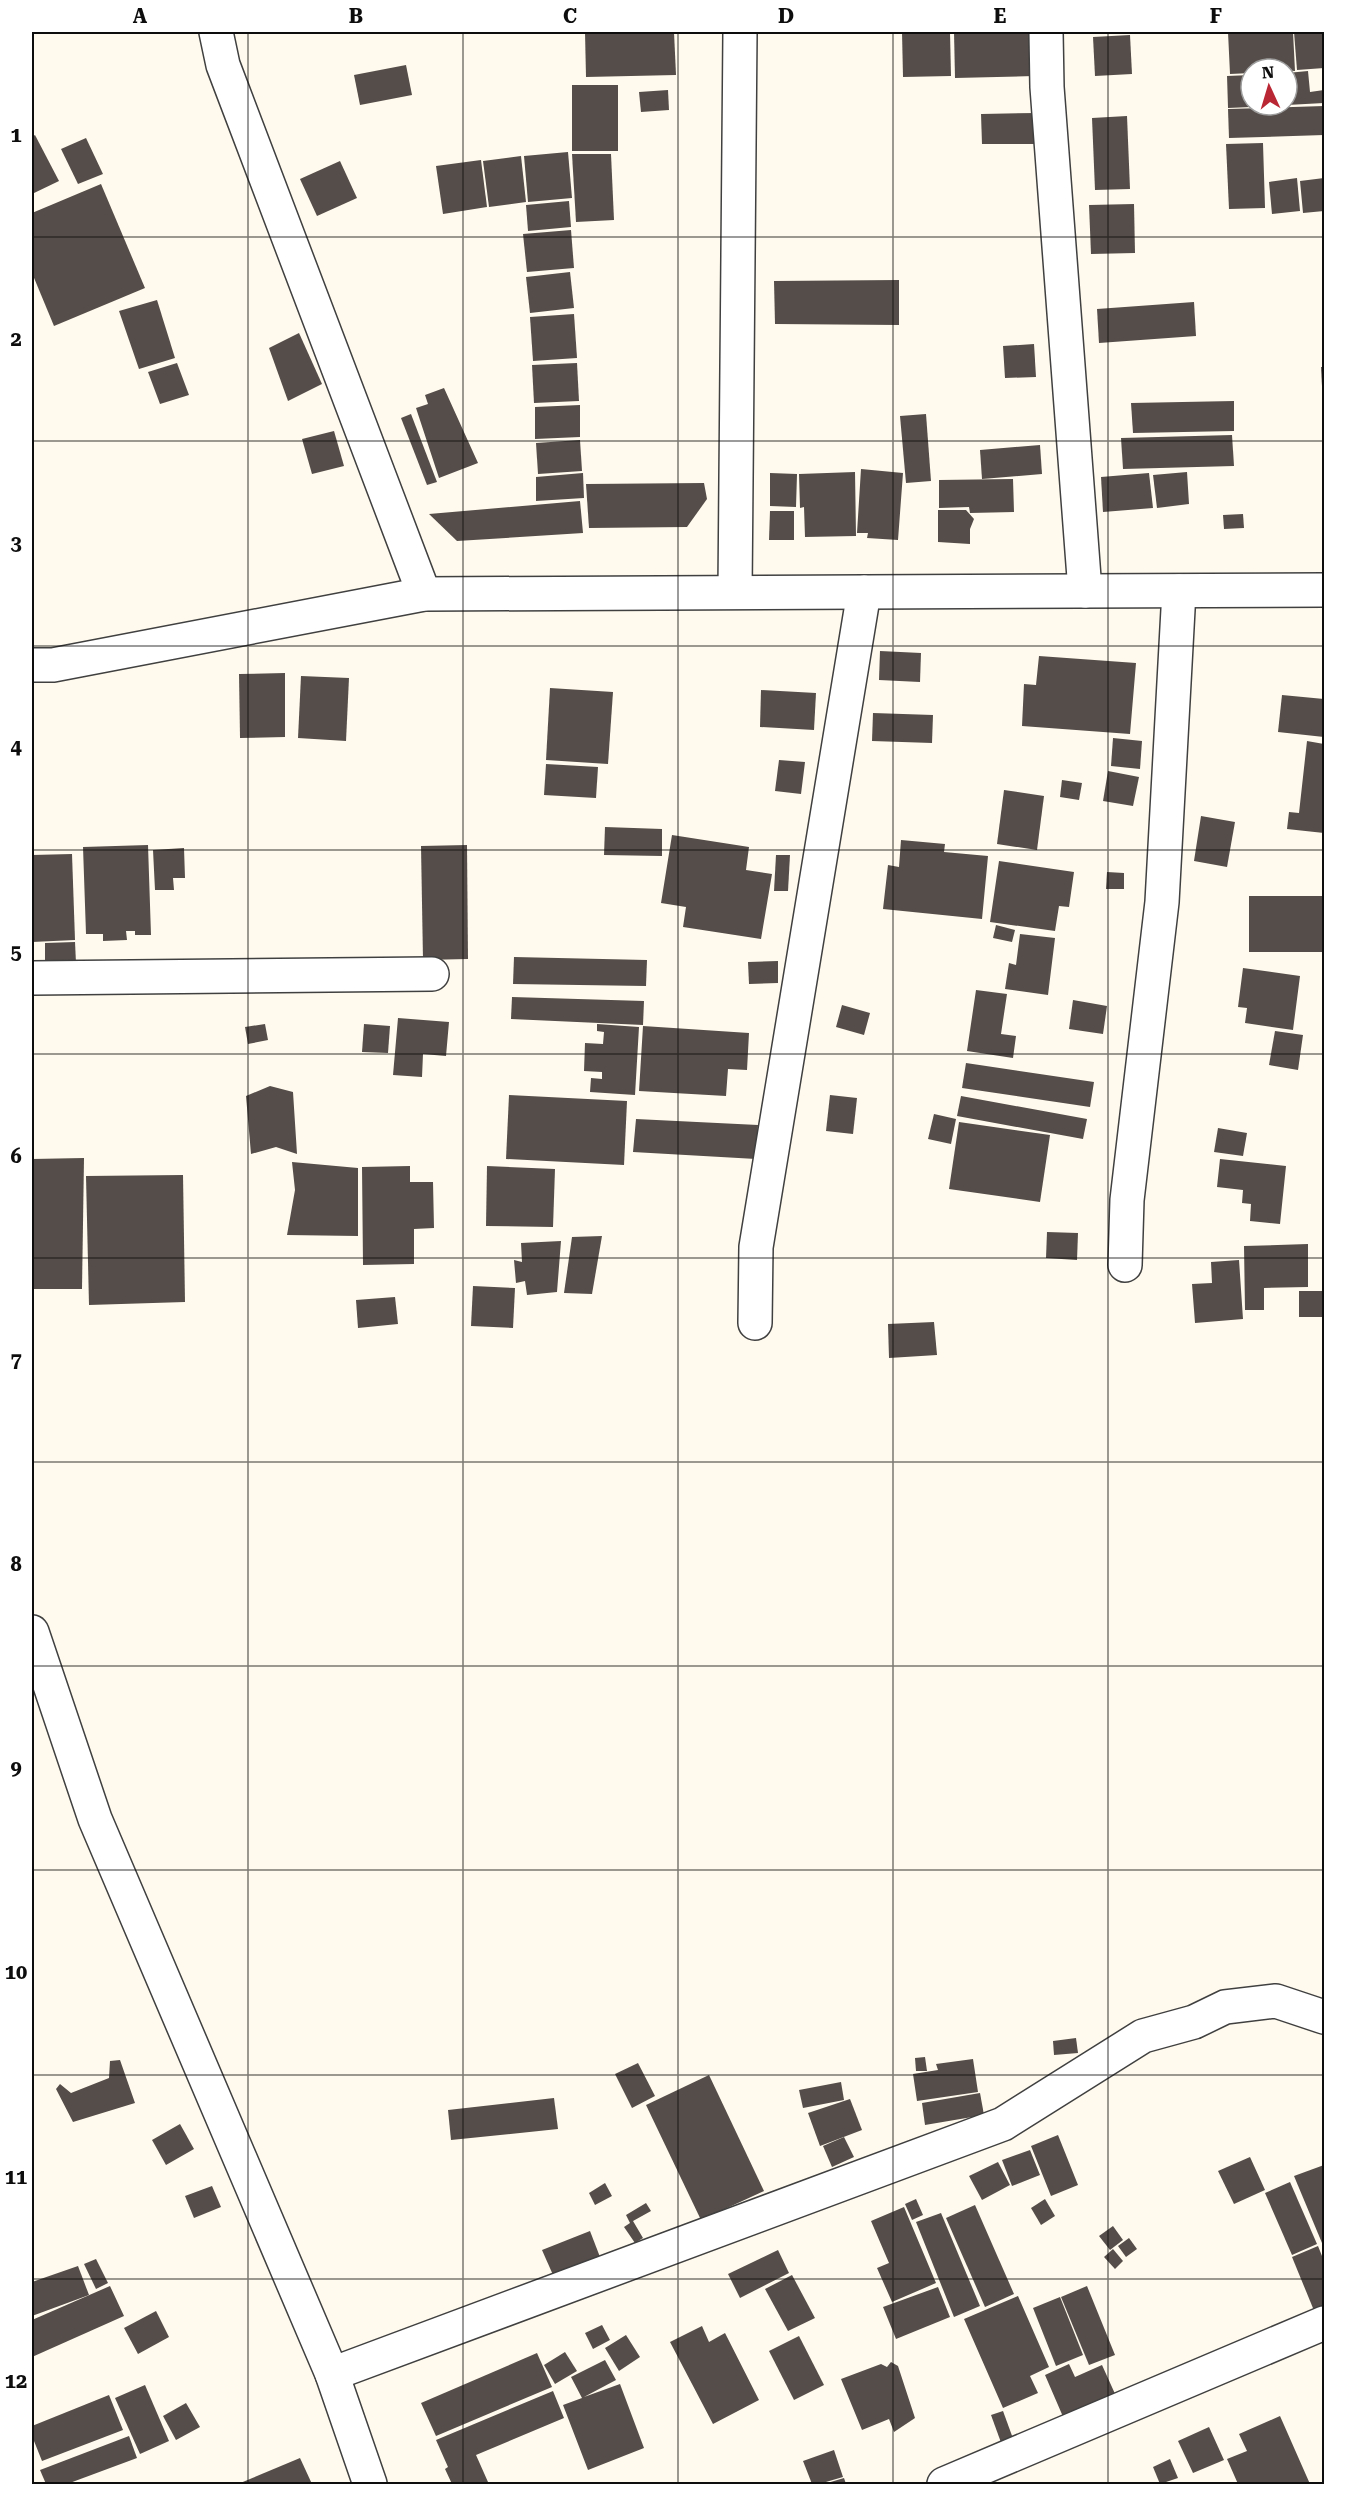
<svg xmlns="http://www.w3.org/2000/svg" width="1356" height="2516" viewBox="0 0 1356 2516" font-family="'Roboto Serif',serif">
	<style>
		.building { fill: #554d49 }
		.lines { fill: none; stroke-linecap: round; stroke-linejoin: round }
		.minor-casing { stroke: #404040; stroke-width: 36 }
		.minor { stroke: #fff; stroke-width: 33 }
		.grid { fill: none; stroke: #0d0d0d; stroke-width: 1.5; stroke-opacity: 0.55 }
		.neatline { fill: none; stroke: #0d0d0d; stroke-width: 2 }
		.grid-label { font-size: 20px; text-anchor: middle; font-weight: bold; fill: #0d0d0d }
	</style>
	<rect width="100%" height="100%" fill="#fffaed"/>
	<g class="building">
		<polygon points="585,32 674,32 676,75 586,77"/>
		<polygon points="902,32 950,32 951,76 903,77"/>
		<polygon points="954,32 1033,32 1034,76 955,78"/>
		<polygon points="1228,32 1293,32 1295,71 1251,69 1251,73 1230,74"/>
		<polygon points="1294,32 1324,32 1324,68 1297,70"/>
		<polygon points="1130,35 1132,74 1095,76 1093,37"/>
		<polygon points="406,65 412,95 360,105 354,75"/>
		<polygon points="1308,71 1310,92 1324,90 1324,103 1287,105 1287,73"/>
		<polygon points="1251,75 1251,107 1228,108 1227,76"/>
		<rect x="572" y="85" width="46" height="66"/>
		<polygon points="668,90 669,110 641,112 639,92"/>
		<polygon points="1324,106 1324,135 1229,138 1228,109"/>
		<polygon points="1036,113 1036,144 982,144 981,114"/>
		<polygon points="1127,116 1130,189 1095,190 1092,118"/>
		<polygon points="35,135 59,181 32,194 32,137"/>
		<polygon points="86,138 103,174 78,184 61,149"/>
		<polygon points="1263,143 1265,208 1229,209 1226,144"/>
		<polygon points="568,152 572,198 528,202 524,156"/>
		<polygon points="572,154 611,154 614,220 576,222"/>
		<polygon points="521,156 526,202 489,207 483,161"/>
		<polygon points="481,160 487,207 443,214 436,166"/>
		<polygon points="340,161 357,198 317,216 300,179"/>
		<polygon points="1297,178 1300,211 1272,214 1269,182"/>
		<polygon points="1324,178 1324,211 1303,213 1300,181"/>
		<polygon points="101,184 145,288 54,326 32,273 32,213"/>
		<polygon points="569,201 571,227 528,231 526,205"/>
		<polygon points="1134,204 1135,253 1091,254 1089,205"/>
		<polygon points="571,230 574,268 527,272 523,234"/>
		<polygon points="570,272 574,308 530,313 526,277"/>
		<polygon points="899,280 899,325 775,324 774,281"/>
		<polygon points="157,300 175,358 139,369 119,311"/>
		<polygon points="1194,302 1196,336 1099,343 1097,309"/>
		<polygon points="574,314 577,358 533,361 530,317"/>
		<polygon points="299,333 322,384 288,401 269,348"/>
		<polygon points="1034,344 1036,377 1005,378 1003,346"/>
		<polygon points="177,363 189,395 160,404 148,372"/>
		<polygon points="577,363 579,401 534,403 532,365"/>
		<polygon points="1321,367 1324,367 1324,406 1323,406"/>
		<polygon points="444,388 478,463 439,478 416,408 428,404 425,395"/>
		<polygon points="1234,401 1234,431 1133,433 1131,403"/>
		<polygon points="580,405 580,437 535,439 535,407"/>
		<polygon points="411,414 437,482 427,485 401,418"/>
		<polygon points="926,414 931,481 906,483 900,416"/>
		<polygon points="334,431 344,466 312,474 302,439"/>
		<polygon points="1232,435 1234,466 1123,469 1121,438"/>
		<polygon points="580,440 582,471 538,474 536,443"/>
		<polygon points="1040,445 1042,474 982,479 980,450"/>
		<polygon points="861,469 903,473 898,540 867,538 868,533 857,533"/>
		<polygon points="855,472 856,536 805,537 804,507 800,508 799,474"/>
		<polygon points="1187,472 1189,504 1157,508 1153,475"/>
		<polygon points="583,473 584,498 536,501 536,477"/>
		<polygon points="770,473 797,474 796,507 770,506"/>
		<polygon points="1149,473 1153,508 1103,512 1101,477"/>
		<polygon points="1013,479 1014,512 970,513 969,507 939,508 939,480"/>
		<polygon points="704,483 707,499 687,527 589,528 586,484"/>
		<polygon points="580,501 583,533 457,541 429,514"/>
		<polygon points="938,510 966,510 974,519 970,529 970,544 938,542"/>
		<polygon points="770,511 794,511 794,540 769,540"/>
		<polygon points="1243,514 1244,528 1224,529 1223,515"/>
		<polygon points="880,651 921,653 920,682 879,680"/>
		<polygon points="1039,656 1136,663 1130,734 1022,726 1024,684 1036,685"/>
		<polygon points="285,673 285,737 240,738 239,674"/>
		<polygon points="301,676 349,678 346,741 298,738"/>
		<polygon points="550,688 613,692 608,764 546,760"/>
		<polygon points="761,690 816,693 814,730 760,727"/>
		<polygon points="1282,695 1324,699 1324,737 1278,732"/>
		<polygon points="873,713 933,715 932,743 872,741"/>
		<polygon points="1113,738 1142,741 1140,769 1111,766"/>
		<polygon points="1307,741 1324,744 1324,833 1287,829 1289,812 1299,813"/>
		<polygon points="779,760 805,762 801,794 775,791"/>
		<polygon points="546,764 598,767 596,798 544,795"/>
		<polygon points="1108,771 1139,777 1133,806 1103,801"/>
		<polygon points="1062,780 1082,783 1079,800 1060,797"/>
		<polygon points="1004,790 1044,796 1037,850 997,844"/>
		<polygon points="1201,816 1235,822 1227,867 1194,861"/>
		<polygon points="605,827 662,829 662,856 604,855"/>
		<polygon points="672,835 749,847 746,870 772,874 761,939 683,927 686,907 661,903"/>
		<polygon points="901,840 945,844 944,852 988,856 982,919 883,909 888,865 899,867"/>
		<polygon points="148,845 151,935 135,935 135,931 126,931 127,940 103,941 103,934 86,934 83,847"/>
		<polygon points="467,845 468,959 423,960 421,846"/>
		<polygon points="184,848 185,878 173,878 174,890 155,890 153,850"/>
		<polygon points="72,854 75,940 32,942 32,855"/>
		<polygon points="776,855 790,855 788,891 774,891"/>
		<polygon points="999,861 1074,872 1069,907 1059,906 1055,931 990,922"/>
		<polygon points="1107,872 1124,873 1124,889 1106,889"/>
		<polygon points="1249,896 1323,896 1322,952 1249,952"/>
		<polygon points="996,925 1015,930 1012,942 993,938"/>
		<polygon points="1020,934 1055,938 1048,995 1005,989 1009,963 1016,965"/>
		<polygon points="75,942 76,963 45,964 45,943"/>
		<polygon points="514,957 647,960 646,986 513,984"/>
		<polygon points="778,961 778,983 749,984 748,962"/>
		<polygon points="1243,968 1300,976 1293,1030 1245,1023 1247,1008 1238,1007"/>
		<polygon points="976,990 1007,994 1001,1034 1016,1036 1013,1058 967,1051"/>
		<polygon points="512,997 644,1001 643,1025 511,1019"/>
		<polygon points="1073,1000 1107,1006 1103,1034 1069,1029"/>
		<polygon points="842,1005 870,1013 864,1035 836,1027"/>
		<polygon points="398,1018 449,1022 446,1056 423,1054 422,1077 393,1075"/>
		<polygon points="265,1024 268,1040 248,1044 245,1027"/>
		<polygon points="364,1024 390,1026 388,1053 362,1052"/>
		<polygon points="597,1024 639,1027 635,1095 590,1092 591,1078 602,1079 602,1072 584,1071 585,1043 603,1044 604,1032 597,1031"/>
		<polygon points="643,1026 749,1033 747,1070 728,1069 726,1096 639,1091"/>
		<polygon points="1275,1031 1303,1035 1298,1070 1269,1065"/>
		<polygon points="966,1063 1094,1082 1090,1107 962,1088"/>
		<polygon points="270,1086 293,1092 297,1154 276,1147 251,1154 246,1096"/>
		<polygon points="509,1095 627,1101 624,1165 506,1159"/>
		<polygon points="830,1095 857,1098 853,1134 826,1131"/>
		<polygon points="961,1096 1087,1119 1083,1139 957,1116"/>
		<polygon points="934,1114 956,1119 951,1144 928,1139"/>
		<polygon points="636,1119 758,1125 756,1159 633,1152"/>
		<polygon points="959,1122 1050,1135 1040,1202 949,1189"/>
		<polygon points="1218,1128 1247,1133 1243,1156 1214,1152"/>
		<polygon points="84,1158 82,1289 32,1289 32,1159"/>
		<polygon points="1220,1159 1286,1166 1280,1224 1250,1221 1251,1204 1242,1203 1243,1190 1217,1187"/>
		<polygon points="292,1162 358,1168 358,1236 287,1235 295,1190"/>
		<polygon points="410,1166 410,1182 433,1182 434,1228 414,1229 414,1264 363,1265 362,1167"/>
		<polygon points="487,1166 555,1169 553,1227 486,1226"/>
		<polygon points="183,1175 185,1302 89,1305 86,1176"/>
		<polygon points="1047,1232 1078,1233 1077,1260 1046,1258"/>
		<polygon points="602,1236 592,1294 564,1293 572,1237"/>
		<polygon points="561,1241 557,1292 527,1295 525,1281 516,1283 514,1260 522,1262 521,1243"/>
		<polygon points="1308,1244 1308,1287 1264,1288 1264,1310 1245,1310 1244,1246"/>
		<polygon points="1239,1260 1243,1319 1195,1323 1192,1284 1212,1283 1211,1262"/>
		<polygon points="473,1286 515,1288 513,1328 471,1326"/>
		<rect x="1299" y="1291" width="25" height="26"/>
		<polygon points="395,1297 398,1324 358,1328 356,1300"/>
		<polygon points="934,1322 937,1355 889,1358 888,1324"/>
		<polygon points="1076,2038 1078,2053 1054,2055 1053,2041"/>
		<polygon points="925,2057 927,2071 916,2071 915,2058"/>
		<polygon points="973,2059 978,2092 917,2101 913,2074 938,2070 936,2064"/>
		<polygon points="120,2060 135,2103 73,2122 56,2089 60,2084 71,2093 109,2078 110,2061"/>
		<polygon points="638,2063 655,2096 632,2108 615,2074"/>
		<polygon points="709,2075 764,2191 701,2220 646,2105"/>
		<polygon points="841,2082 844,2100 803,2108 799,2090"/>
		<polygon points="980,2093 984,2115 925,2125 922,2103"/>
		<polygon points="554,2098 558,2129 451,2140 448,2110"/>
		<polygon points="850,2099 862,2130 820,2146 808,2113"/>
		<polygon points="180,2124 194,2149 166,2165 152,2140"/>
		<polygon points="1058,2135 1078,2185 1051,2196 1031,2146"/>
		<polygon points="844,2137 854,2157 832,2167 823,2146"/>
		<polygon points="1030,2150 1040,2175 1012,2186 1002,2160"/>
		<polygon points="1250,2157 1265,2190 1234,2204 1218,2171"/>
		<polygon points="998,2162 1010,2185 982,2200 969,2176"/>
		<polygon points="1324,2165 1324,2242 1322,2243 1294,2176"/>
		<polygon points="1290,2182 1317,2244 1292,2255 1265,2193"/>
		<polygon points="605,2183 612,2196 595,2205 589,2193"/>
		<polygon points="212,2186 221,2207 194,2218 185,2196"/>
		<polygon points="916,2199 923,2215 912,2220 905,2204"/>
		<polygon points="1045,2199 1055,2216 1041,2225 1031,2208"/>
		<polygon points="646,2203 651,2211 633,2221 643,2238 635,2243 624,2227 630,2223 626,2215"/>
		<polygon points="975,2205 1014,2294 985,2307 946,2218"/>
		<polygon points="904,2207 936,2283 892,2302 877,2268 889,2263 871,2221"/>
		<polygon points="941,2213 980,2306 954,2317 916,2222"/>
		<polygon points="1113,2226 1123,2240 1110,2250 1099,2236"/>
		<polygon points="590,2231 600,2257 553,2275 542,2250"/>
		<polygon points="1129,2238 1137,2249 1126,2257 1118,2246"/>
		<polygon points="1318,2246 1324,2261 1324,2309 1315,2313 1292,2257"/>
		<polygon points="1113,2249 1123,2261 1115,2269 1104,2257"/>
		<polygon points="778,2250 789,2273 740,2298 728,2274"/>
		<polygon points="96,2259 108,2283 96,2289 84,2264"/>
		<polygon points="78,2266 89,2295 32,2316 32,2282"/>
		<polygon points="792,2275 815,2318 788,2331 765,2289"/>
		<polygon points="110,2286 124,2316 32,2357 32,2320"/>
		<polygon points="1087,2286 1115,2355 1089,2365 1061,2297"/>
		<polygon points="938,2287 950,2317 896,2339 883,2307"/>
		<polygon points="1018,2296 1049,2367 1030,2376 1038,2393 1003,2408 964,2319"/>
		<polygon points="1060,2297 1083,2355 1056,2366 1033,2308"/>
		<polygon points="156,2311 169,2337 138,2354 124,2328"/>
		<polygon points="602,2325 610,2340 593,2349 585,2333"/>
		<polygon points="702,2326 709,2342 725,2333 759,2400 713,2424 670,2342"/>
		<polygon points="626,2335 640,2357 619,2371 605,2348"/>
		<polygon points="799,2336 824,2385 794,2400 769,2351"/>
		<polygon points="565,2352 577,2371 555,2384 544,2365"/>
		<polygon points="537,2353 552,2387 436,2436 421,2403"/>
		<polygon points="605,2360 616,2380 584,2397 620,2384 644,2448 588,2470 563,2405 582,2398 571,2377"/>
		<polygon points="891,2362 898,2366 915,2418 894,2432 889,2419 862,2430 841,2379 881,2364 887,2367"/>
		<polygon points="1069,2364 1075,2377 1102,2365 1116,2396 1064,2419 1045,2375"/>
		<polygon points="145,2385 169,2441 140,2454 115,2398"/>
		<polygon points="553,2391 564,2418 476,2455 488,2482 482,2484 452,2484 445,2469 448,2467 436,2440"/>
		<polygon points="109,2395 123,2430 42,2461 32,2436 32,2426"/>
		<polygon points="186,2403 200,2427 176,2440 163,2416"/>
		<polygon points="1003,2411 1015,2444 1003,2448 991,2415"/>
		<polygon points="1280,2416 1310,2484 1238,2484 1227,2459 1247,2451 1239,2434"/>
		<polygon points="1209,2427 1224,2460 1193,2473 1178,2441"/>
		<polygon points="129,2436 137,2458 67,2484 46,2484 40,2470"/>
		<polygon points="834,2450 843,2477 819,2484 812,2484 803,2461"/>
		<polygon points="300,2458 312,2484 238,2484"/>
		<polygon points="1170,2459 1178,2478 1160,2484 1153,2467"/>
		<polygon points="844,2478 846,2484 824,2484"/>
	</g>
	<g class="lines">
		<g class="minor-casing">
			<g id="minor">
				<polyline points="216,32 223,65 424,594"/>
				<polyline points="1046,32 1047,87 1085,591"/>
				<polyline points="735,592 740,32"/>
				<polyline points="32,665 53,665 424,594 1324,590"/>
				<polyline points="32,978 432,974"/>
				<polyline points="1125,1265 1127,1200 1162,902 1179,591"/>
				<polyline points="755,1323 756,1247 864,592"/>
				<polyline points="32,1632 95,1819 332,2374 370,2484"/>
				<polyline points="332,2374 1003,2124 1143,2036 1194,2022 1225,2007 1276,2001 1324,2017"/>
				<polyline points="944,2484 1324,2323"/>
			</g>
		</g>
		<use href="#minor" class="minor"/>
	</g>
	<path class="grid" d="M248,32V2484M463,32V2484M678,32V2484M893,32V2484M1108,32V2484M32,237H1324M32,441H1324M32,646H1324M32,850H1324M32,1054H1324M32,1258H1324M32,1462H1324M32,1666H1324M32,1870H1324M32,2075H1324M32,2279H1324"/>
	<rect width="1356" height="2516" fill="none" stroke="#ffffff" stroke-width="66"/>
	<g transform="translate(1269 87) rotate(356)"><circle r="28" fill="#ffffff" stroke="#9e9e9e" stroke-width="1.5"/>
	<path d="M0-4.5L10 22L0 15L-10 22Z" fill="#ba2734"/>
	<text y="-9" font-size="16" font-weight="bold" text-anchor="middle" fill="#0d0d0d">N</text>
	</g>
	<rect x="33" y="33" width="1290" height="2450" class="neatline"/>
	<g class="grid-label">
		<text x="140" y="23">A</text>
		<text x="356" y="23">B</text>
		<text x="570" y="23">C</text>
		<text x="786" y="23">D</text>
		<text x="1000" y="23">E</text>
		<text x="1216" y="23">F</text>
		<text x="16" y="142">1</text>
		<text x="16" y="346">2</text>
		<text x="16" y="550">3</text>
		<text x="16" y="754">4</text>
		<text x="16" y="959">5</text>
		<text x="16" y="1163">6</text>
		<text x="16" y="1367">7</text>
		<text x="16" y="1571">8</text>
		<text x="16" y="1775">9</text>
		<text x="16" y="1979">10</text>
		<text x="16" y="2184">11</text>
		<text x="16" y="2388">12</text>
	</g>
</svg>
